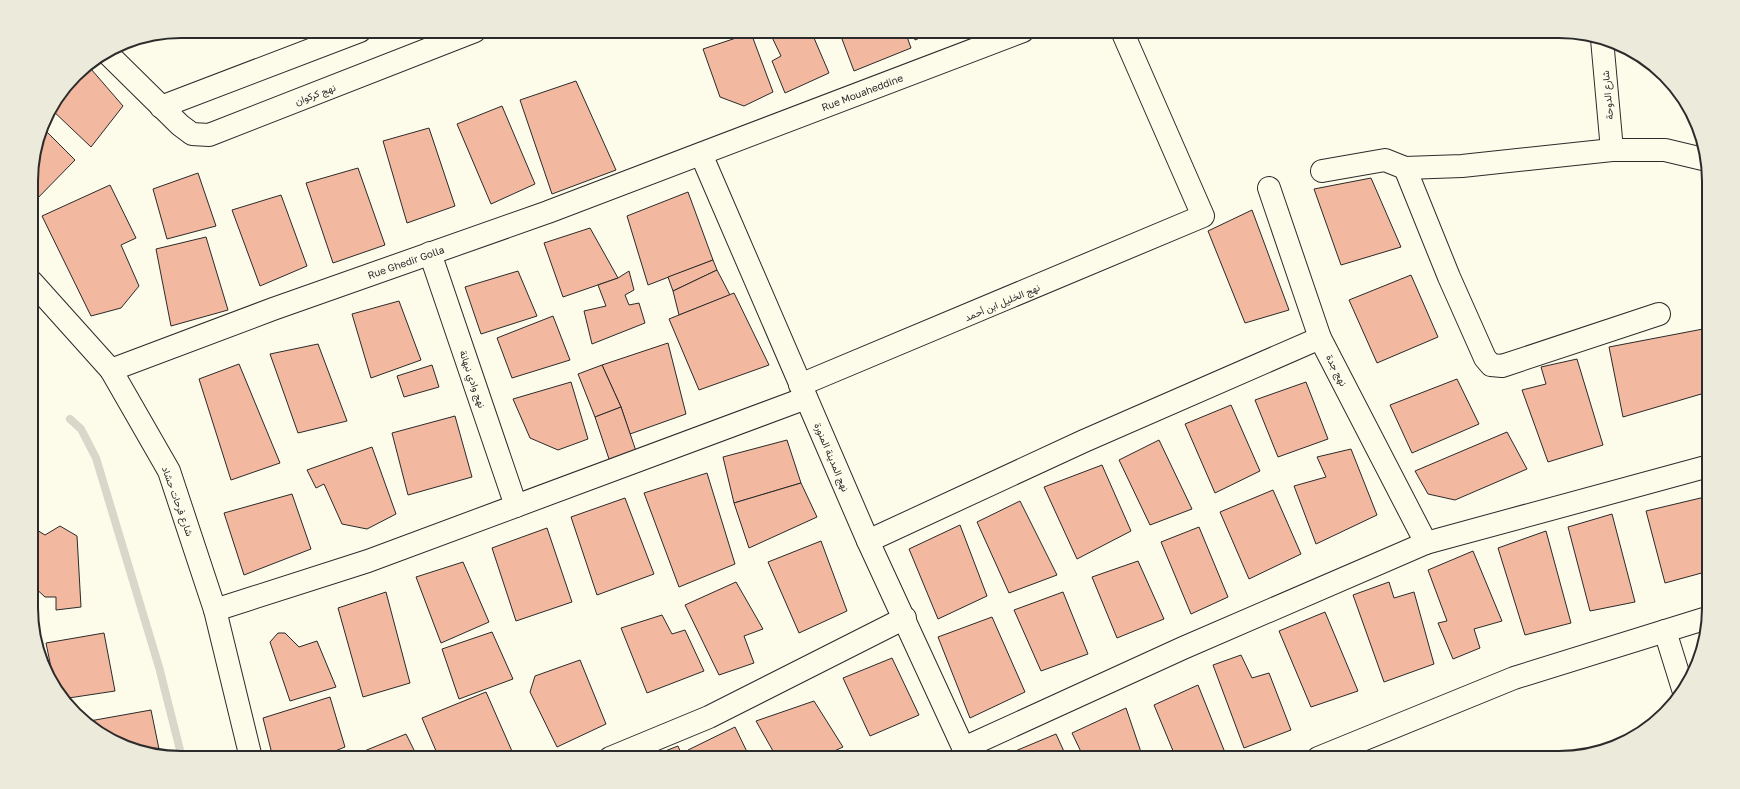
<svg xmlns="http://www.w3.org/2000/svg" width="1740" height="789" viewBox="0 0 1740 789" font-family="'Golos Text',Vazirmatn,sans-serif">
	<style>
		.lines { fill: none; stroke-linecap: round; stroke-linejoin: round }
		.stream { stroke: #d8d7c9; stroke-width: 8 }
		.building { fill: #f2b8a0; stroke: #2b2b2b }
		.street-casing { stroke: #2b2b2b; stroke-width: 24 }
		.secondary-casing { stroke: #2b2b2b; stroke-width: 24 }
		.street { stroke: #fdfbea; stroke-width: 22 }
		.secondary { stroke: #fdfbea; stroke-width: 22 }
		.labels { text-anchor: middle; stroke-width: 3; stroke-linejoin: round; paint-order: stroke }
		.street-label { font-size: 10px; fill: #2b2b2b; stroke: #fdfbea }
		.rim { fill: none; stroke: #2b2b2b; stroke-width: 2 }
	</style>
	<rect width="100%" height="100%" fill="#fdfbea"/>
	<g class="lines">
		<polyline class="stream" points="70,419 81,429 96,458 159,667 182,758"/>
	</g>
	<g class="building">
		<polygon points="769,31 811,31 829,73 785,93 772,61 781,56"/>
		<polygon points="839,31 905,31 911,48 854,71"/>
		<polygon points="912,31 936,31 915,40"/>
		<polygon points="751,33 773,92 744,106 720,97 703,49"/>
		<polygon points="91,69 123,106 91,147 51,109 58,99"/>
		<polygon points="576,81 616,170 552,194 520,100"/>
		<polygon points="502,106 535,184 491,204 457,124"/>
		<polygon points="43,128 75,160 31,205 31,171"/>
		<polygon points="429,128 455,206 407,223 383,141"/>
		<polygon points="358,168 385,245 333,263 306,183"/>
		<polygon points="198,173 216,226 167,239 153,189"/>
		<polygon points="1371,178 1401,247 1341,265 1314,189"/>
		<polygon points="110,185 136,238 121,245 139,286 121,308 91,316 42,216"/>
		<polygon points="688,192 713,260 648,285 627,216"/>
		<polygon points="281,195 307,266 260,286 232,210"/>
		<polygon points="1252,210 1289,310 1245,323 1208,231"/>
		<polygon points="590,228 618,278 563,297 544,243"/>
		<polygon points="206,237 228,310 171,326 156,249"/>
		<polygon points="713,260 717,270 673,291 668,277"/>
		<polygon points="717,270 730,295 679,315 673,291"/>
		<polygon points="518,271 537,316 481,334 465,287"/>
		<polygon points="629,271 634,290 625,295 629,305 639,303 645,323 592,344 584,311 606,306 598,285 618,278"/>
		<polygon points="1411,275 1438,337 1377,363 1349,300"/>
		<polygon points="734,293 769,365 699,390 669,319"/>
		<polygon points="399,301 421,360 371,378 352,314"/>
		<polygon points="553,316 570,360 512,378 497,338"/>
		<polygon points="1703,329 1708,352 1708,392 1623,417 1609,347"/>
		<polygon points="668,343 686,414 630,434 621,407 602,365"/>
		<polygon points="318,344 347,421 298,433 270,354"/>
		<polygon points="1577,359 1603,445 1548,462 1522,390 1546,384 1541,367"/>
		<polygon points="239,364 280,463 231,480 199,379"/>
		<polygon points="432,365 439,387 404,397 397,376"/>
		<polygon points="602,365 621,407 595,417 578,374"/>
		<polygon points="1457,379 1479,424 1412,453 1390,405"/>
		<polygon points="571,382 588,439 558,450 530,438 513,399"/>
		<polygon points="1306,382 1328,439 1278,457 1255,400"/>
		<polygon points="1231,405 1260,471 1215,493 1185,424"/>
		<polygon points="621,407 636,451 610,462 595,417"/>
		<polygon points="455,416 472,477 408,495 392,433"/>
		<polygon points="1507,432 1527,469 1455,500 1428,494 1415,471"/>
		<polygon points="787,440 801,483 734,503 723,457"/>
		<polygon points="1159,440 1192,509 1150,525 1119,460"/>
		<polygon points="372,447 396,514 367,529 342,524 324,484 316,488 307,470"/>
		<polygon points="1351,449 1377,515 1316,544 1294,486 1326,477 1317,457"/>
		<polygon points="1102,465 1131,531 1077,559 1044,487"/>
		<polygon points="707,473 735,564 679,587 644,493"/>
		<polygon points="801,483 817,517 749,548 734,503"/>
		<polygon points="1273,490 1301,554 1249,579 1220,512"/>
		<polygon points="292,494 311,549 244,575 224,513"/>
		<polygon points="1709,496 1709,571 1665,583 1646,511"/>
		<polygon points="625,498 654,574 597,595 571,517"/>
		<polygon points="1020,501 1057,575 1009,593 977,522"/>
		<polygon points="1612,514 1635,602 1590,611 1568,527"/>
		<polygon points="960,525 987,596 938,619 909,549"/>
		<polygon points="60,526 77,536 81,607 56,610 56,597 45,597 32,585 32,527 45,535"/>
		<polygon points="1199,527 1228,597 1191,614 1161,542"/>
		<polygon points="547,528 572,602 516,621 492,548"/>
		<polygon points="1546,531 1571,623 1525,635 1498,548"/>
		<polygon points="821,541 847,611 799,633 768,562"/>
		<polygon points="1473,551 1502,621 1474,629 1480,648 1453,659 1438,623 1447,621 1428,570"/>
		<polygon points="1138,561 1164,619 1117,638 1092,577"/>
		<polygon points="463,562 489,622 441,643 416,577"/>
		<polygon points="736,582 763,629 744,636 754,663 719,675 685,605"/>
		<polygon points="1389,582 1394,598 1414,592 1434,664 1384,682 1353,595"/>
		<polygon points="386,592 410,683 363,697 338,608"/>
		<polygon points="1063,592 1088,654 1041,671 1014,610"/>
		<polygon points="1325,612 1358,691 1311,707 1279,631"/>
		<polygon points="662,615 672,634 685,630 704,671 647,693 621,628"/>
		<polygon points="992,617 1025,692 970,718 938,637"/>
		<polygon points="492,632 513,679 459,699 442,649"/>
		<polygon points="104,633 115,691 62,699 55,687 46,643"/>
		<polygon points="278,633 285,633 299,647 317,641 336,687 290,701 270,642"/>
		<polygon points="1241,655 1252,678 1269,673 1291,730 1244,748 1213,665"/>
		<polygon points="892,658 919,715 870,736 843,678"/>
		<polygon points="580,660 606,724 557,747 530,692 535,676"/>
		<polygon points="1198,685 1226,755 1218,758 1176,758 1154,705"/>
		<polygon points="486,692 515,758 439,758 422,718"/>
		<polygon points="330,697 345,747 318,758 273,758 263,718"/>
		<polygon points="814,701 843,747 819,758 777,758 756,721"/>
		<polygon points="1126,708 1143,758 1084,758 1072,733"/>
		<polygon points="151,710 160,754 123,747 89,727 84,722"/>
		<polygon points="735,727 750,758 691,758 688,750"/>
		<polygon points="406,734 418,758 353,758 352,756"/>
		<polygon points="1056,734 1067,758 1001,758 1001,757"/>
		<polygon points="678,746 683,758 647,758"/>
		<polygon points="910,751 913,758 892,758"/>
	</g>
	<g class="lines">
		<g class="street-casing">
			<g id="street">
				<polyline points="1602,39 1612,150"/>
				<polyline points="107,53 180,125 192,134 209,135 475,31"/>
				<polyline points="161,107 360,31"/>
				<polyline points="701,154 868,541 968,758"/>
				<polyline points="1405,168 1449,277 1485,358 1491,365 1502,366 1659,314"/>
				<polyline points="1322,171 1385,160 1405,168 1462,166 1612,150 1665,150 1707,160"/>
				<polyline points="1269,188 1320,338 1426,543"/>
				<polyline points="430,253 516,506"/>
				<path id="s1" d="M111,370L273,309L548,212L1023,31"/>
				<polyline points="800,385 1203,216 1122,31"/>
				<polyline points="868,541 1084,441 1320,338"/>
				<polyline points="215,610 368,561 806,398"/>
				<polyline points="1665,631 1683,689"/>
				<polyline points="964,748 1183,648 1426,543 1709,466"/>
				<polyline points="610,758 709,717 905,618"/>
				<polyline points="1318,758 1514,678 1707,618"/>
			</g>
		</g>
		<g class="secondary-casing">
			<polyline id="secondary" points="32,282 111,370 169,471 215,610 251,758"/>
		</g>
		<use href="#street" class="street"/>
		<use href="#secondary" class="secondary"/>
	</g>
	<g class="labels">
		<g class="street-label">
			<text dy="4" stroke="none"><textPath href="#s1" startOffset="801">Rue Mouaheddine</textPath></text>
			<text transform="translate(315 94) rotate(-21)" y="4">نهج كركوان</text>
			<text transform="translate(1607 95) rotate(-95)" y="4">شارع الدوحة</text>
			<text dy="4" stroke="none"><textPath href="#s1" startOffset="314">Rue Ghedir Golla</textPath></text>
			<text transform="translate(1002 302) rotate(-23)" y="4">نهج الخليل ابن أحمد</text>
			<text transform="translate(1337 370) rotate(63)" y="4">نهج جدة</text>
			<text transform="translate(473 379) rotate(71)" y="4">نهج وادي نبهانة</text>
			<text transform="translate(832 457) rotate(67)" y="4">نهج المدينة المنورة</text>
			<text transform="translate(178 501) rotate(70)" y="4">شارع فرحات حشاد</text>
		</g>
	</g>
	<path d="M0 0H1740V789H0ZM181 38H1559A143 143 0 0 1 1702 181V608A143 143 0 0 1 1559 751H181A143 143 0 0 1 38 608V181A143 143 0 0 1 181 38Z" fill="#eceadb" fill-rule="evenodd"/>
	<path class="rim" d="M181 38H1559A143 143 0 0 1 1702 181V608A143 143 0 0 1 1559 751H181A143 143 0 0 1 38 608V181A143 143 0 0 1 181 38Z"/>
</svg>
